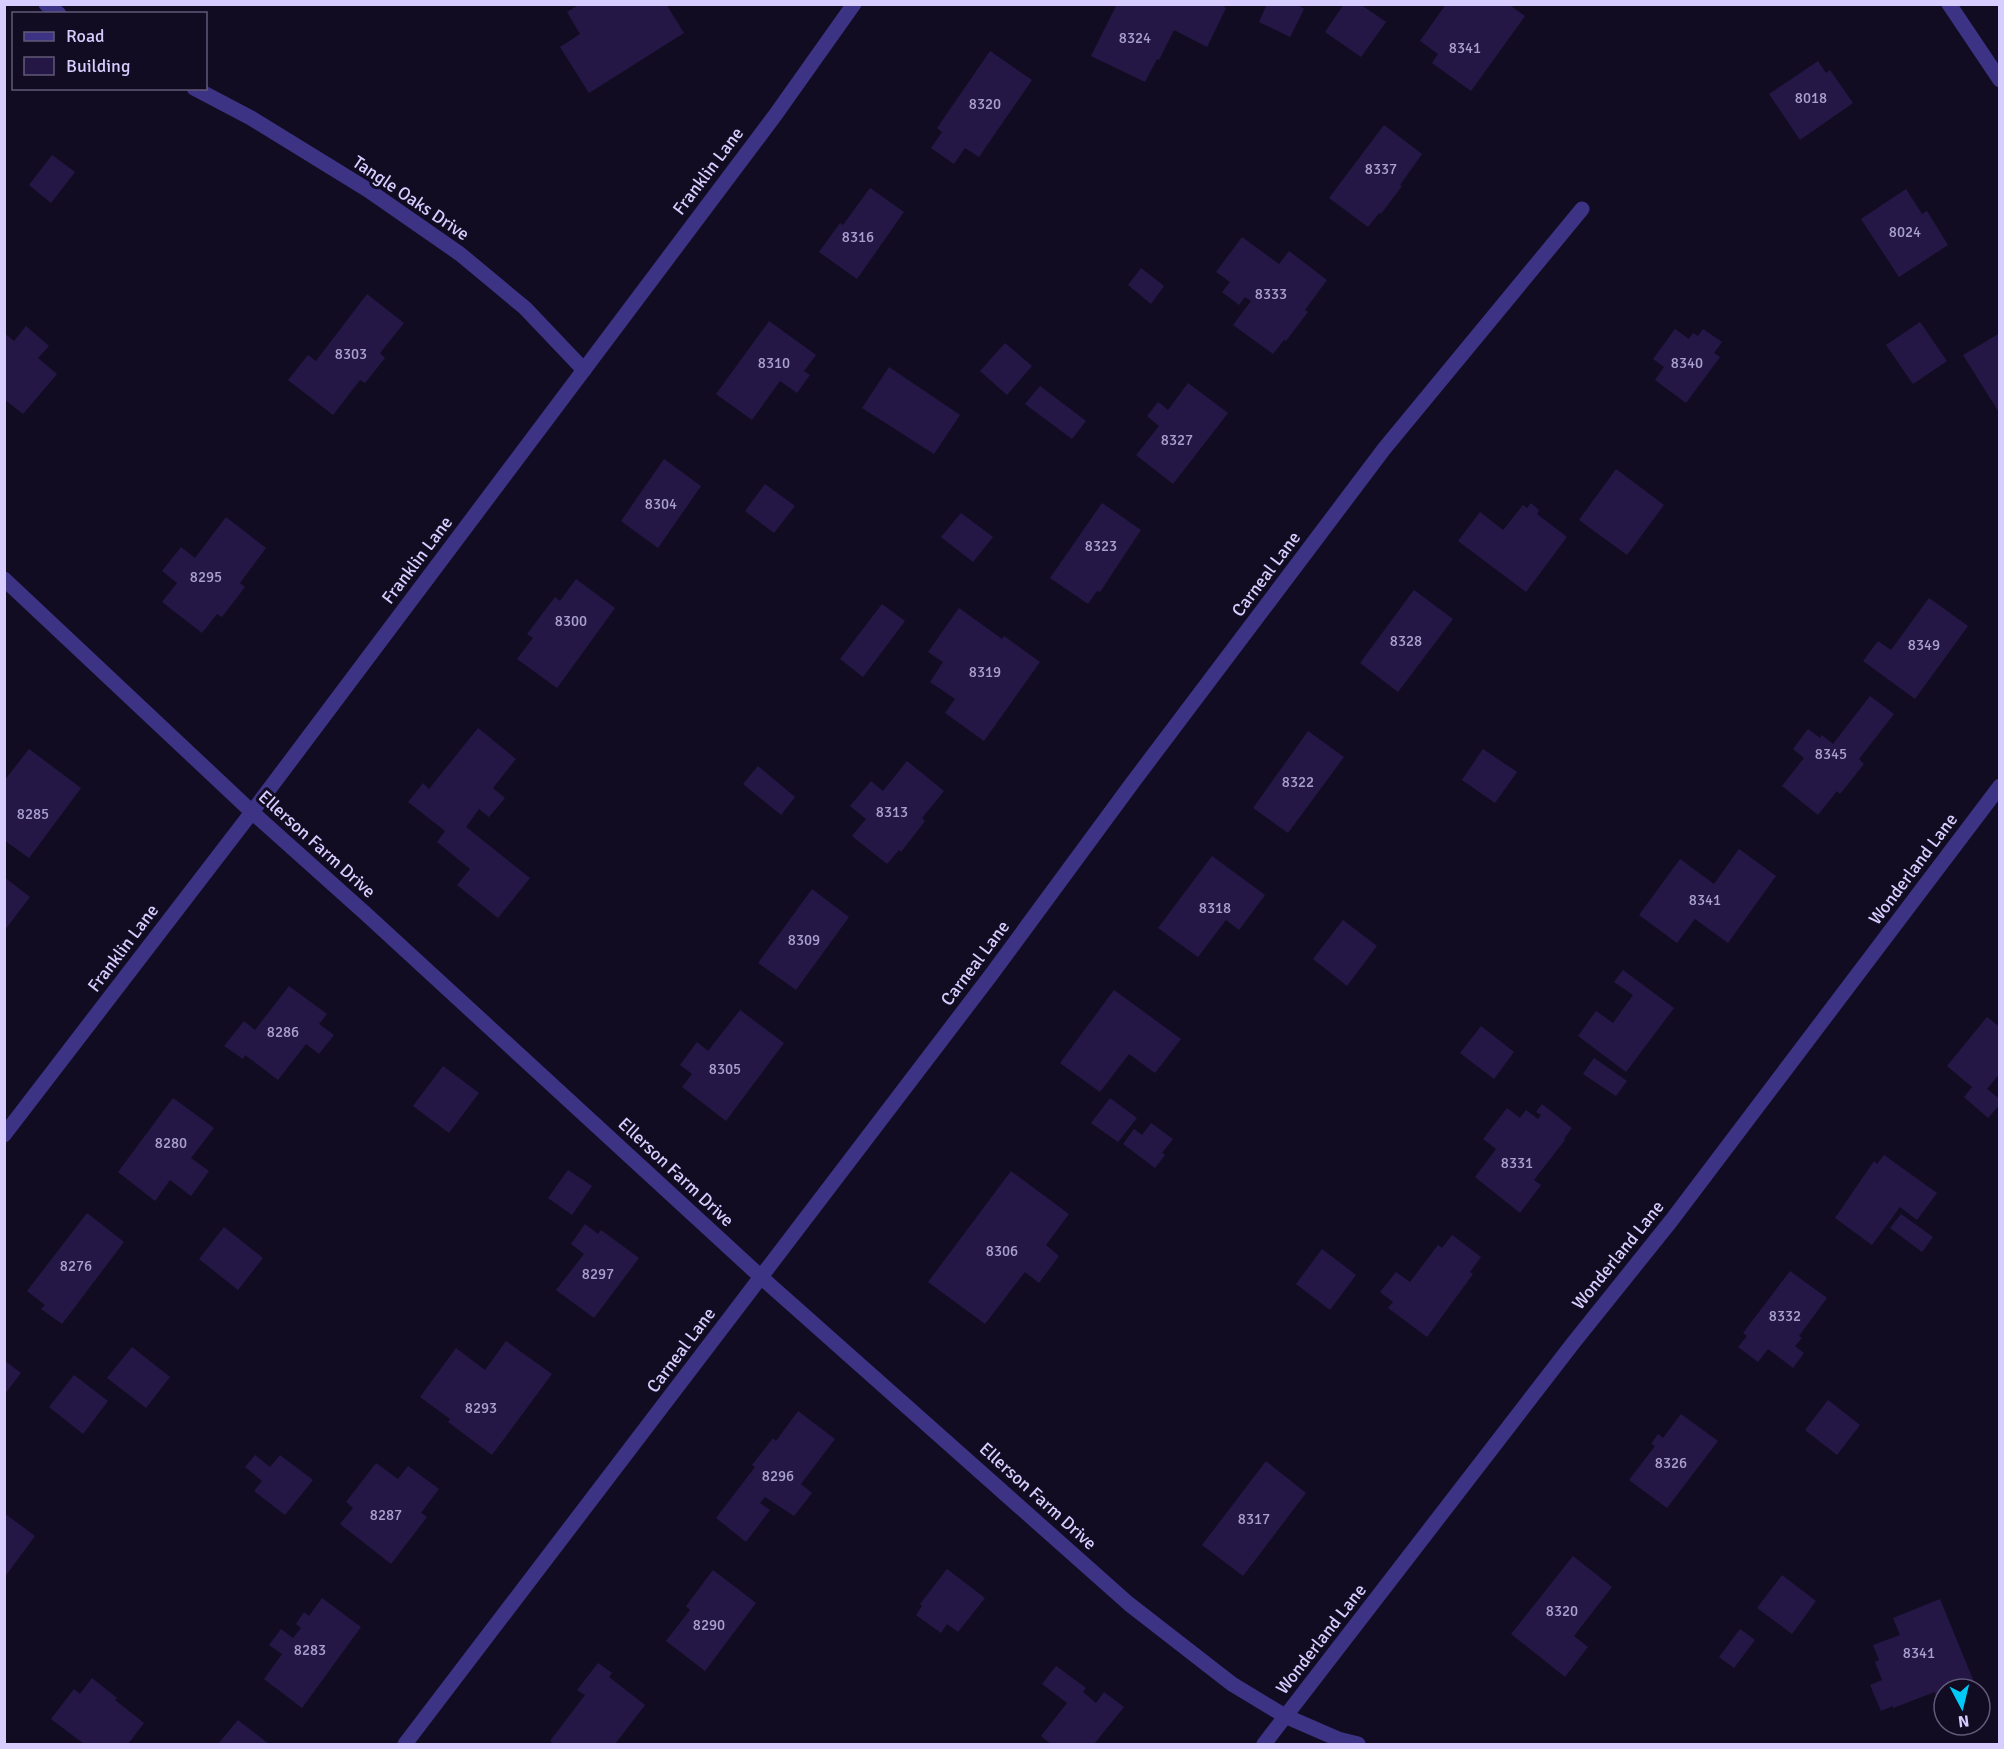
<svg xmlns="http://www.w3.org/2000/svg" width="2004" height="1749" viewBox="0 0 2004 1749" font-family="Signika,sans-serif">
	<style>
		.building { fill: #241745 }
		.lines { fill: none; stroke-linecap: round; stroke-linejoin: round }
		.minor { stroke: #3d3385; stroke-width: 15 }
		.labels { text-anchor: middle; stroke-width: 6; stroke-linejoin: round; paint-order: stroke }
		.number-label { font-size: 15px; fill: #aaa0d0 }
		.street-label { font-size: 18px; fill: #d7cdff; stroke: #120c22 }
	</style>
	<rect width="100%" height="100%" fill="#120c22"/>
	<g class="building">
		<polygon points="580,4 666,4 684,33 589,93 560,47 580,34 567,12"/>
		<polygon points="1117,4 1220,4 1226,8 1207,47 1174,30 1159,60 1157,59 1145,82 1091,56"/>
		<polygon points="1267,4 1296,4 1304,9 1290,37 1259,22"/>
		<polygon points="1344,4 1360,4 1386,22 1361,57 1325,32"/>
		<polygon points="1446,4 1508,4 1525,16 1471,91 1432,63 1438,54 1420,41"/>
		<polygon points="990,51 1032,80 979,157 965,148 954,164 931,148 942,132 937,128"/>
		<polygon points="1818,61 1826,73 1830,70 1853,103 1800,140 1769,94"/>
		<polygon points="1384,125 1422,154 1400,185 1402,186 1381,214 1379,213 1368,227 1329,198"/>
		<polygon points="52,155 75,172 51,203 29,185"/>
		<polygon points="870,188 904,212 857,279 819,252 840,223 843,225"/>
		<polygon points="1906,189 1922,214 1927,211 1948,245 1899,277 1861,219"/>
		<polygon points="1242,237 1279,264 1289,251 1327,280 1305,310 1308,312 1286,341 1284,340 1273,354 1233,325 1251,301 1245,297 1239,305 1222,292 1230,282 1216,272"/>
		<polygon points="1141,268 1164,286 1151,304 1128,285"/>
		<polygon points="367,294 404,323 380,353 385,358 365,383 360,380 333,415 288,380 308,355 316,361"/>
		<polygon points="769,321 816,355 804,371 810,375 797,393 780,381 752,420 716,394"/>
		<polygon points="1920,322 1947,361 1913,384 1886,345"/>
		<polygon points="26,326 49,346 38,358 57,374 23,414 4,399 4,333 14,341"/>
		<polygon points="1675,329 1689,339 1693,333 1698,336 1703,329 1722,342 1714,353 1720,357 1686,403 1655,380 1664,367 1653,359"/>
		<polygon points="2000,333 2000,414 1963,355"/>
		<polygon points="1005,343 1032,366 1007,395 980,371"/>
		<polygon points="889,367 960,415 934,454 862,408"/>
		<polygon points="1188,383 1228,413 1173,484 1136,455 1159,426 1147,416 1158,402 1168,410"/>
		<polygon points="1040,386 1086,421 1072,439 1025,404"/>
		<polygon points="664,459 701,486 658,548 621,521"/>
		<polygon points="1616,469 1664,505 1627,555 1579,520"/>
		<polygon points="765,484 795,506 774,533 745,511"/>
		<polygon points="1102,503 1141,530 1100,592 1097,591 1088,604 1050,578"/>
		<polygon points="1531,503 1539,510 1537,514 1567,537 1526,592 1458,541 1480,512 1503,530 1523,505 1527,508"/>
		<polygon points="961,513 993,537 973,562 941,537"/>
		<polygon points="226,517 266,548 240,583 245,587 222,617 217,614 202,633 162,602 177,583 162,571 181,547 195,558"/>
		<polygon points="576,579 615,608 557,688 517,659 533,638 527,634 555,597 560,601"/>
		<polygon points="1414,590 1453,619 1398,692 1360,663"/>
		<polygon points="1929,598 1968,626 1915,699 1863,661 1878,641 1891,650"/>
		<polygon points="882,604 905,621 863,677 840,659"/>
		<polygon points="959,608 1002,639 1004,636 1040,662 984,741 945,713 955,699 930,682 943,662 928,652"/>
		<polygon points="1870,696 1894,714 1859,759 1864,764 1840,794 1837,791 1818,815 1782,786 1804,758 1793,749 1808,729 1820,738 1822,735 1833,744"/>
		<polygon points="478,728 516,759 493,788 505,798 489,817 479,809 466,827 530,878 498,918 457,885 470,869 437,842 445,831 408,802 423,783 429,789"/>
		<polygon points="1308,731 1344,757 1288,833 1253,808"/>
		<polygon points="29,749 81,788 29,858 4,840 4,781"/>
		<polygon points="1483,749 1517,772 1495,803 1462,780"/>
		<polygon points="907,761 944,791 922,818 925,821 901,852 899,850 887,864 852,836 866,819 850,806 871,781 883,791"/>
		<polygon points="758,766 795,797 781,815 743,784"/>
		<polygon points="1739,849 1776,876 1728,943 1695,919 1677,943 1639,915 1680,859 1714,884"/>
		<polygon points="1212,856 1265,895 1239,930 1226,920 1198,957 1158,928"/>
		<polygon points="4,877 30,897 4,931"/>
		<polygon points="812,889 849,917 796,990 758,963"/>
		<polygon points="1343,920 1377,946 1347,986 1313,959"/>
		<polygon points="1623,970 1674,1008 1626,1072 1578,1036 1596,1011 1613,1023 1633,995 1614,982"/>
		<polygon points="289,986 327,1014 319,1024 334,1035 319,1054 306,1044 278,1080 245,1055 243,1059 224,1046 244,1021 255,1030"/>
		<polygon points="1114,990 1181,1039 1155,1073 1129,1054 1100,1092 1060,1063"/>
		<polygon points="740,1010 784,1043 726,1121 682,1087 692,1074 680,1065 697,1042 708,1051"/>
		<polygon points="1987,1017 2000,1027 2000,1073 1987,1089 2000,1099 2000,1104 1988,1118 1964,1097 1972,1087 1947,1066"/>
		<polygon points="1481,1026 1514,1052 1494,1079 1460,1053"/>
		<polygon points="1594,1058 1627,1081 1616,1096 1583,1074"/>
		<polygon points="443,1066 479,1093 449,1133 413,1106"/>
		<polygon points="173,1098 214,1128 191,1158 209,1171 191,1196 170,1180 155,1201 118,1172"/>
		<polygon points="1110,1098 1137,1118 1118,1142 1091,1123"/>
		<polygon points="1542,1104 1572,1128 1564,1139 1565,1140 1534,1180 1541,1185 1520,1213 1475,1177 1496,1149 1483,1139 1507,1108 1520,1118 1526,1110 1538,1119 1541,1115 1536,1112"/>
		<polygon points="1151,1123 1173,1139 1162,1153 1165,1155 1155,1168 1123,1144 1134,1129 1142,1135"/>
		<polygon points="1884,1155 1937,1193 1917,1220 1900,1207 1872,1245 1835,1218 1874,1161 1877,1164"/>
		<polygon points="568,1170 592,1186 572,1215 548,1198"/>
		<polygon points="1011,1171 1069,1214 1046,1245 1059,1256 1039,1283 1025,1272 985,1324 928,1282"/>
		<polygon points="87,1213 124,1242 62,1324 41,1309 45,1305 27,1291"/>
		<polygon points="1901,1214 1933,1237 1922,1252 1890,1228"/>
		<polygon points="585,1224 598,1234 601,1230 639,1258 594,1318 556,1290 584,1254 571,1244"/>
		<polygon points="224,1227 263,1258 238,1290 199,1259"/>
		<polygon points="1452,1235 1481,1257 1470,1272 1473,1274 1427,1337 1388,1308 1393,1302 1380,1292 1396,1272 1410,1282 1438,1245 1442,1248"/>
		<polygon points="1322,1249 1356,1275 1330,1310 1296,1284"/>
		<polygon points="1790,1271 1827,1298 1799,1336 1802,1338 1795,1346 1804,1353 1793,1368 1768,1349 1758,1362 1738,1347 1747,1336 1743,1333"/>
		<polygon points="506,1341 552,1374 492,1455 448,1422 450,1419 420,1397 456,1348 485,1370"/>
		<polygon points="132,1347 170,1377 146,1408 107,1378"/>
		<polygon points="4,1360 21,1373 4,1395"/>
		<polygon points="74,1375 108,1401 83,1434 49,1407"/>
		<polygon points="1828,1400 1860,1425 1837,1455 1805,1430"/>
		<polygon points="798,1411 835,1439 801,1484 812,1493 794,1516 765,1497 760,1503 770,1510 746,1542 716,1518 755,1467 752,1465 773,1438 776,1441"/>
		<polygon points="1681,1414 1718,1441 1667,1508 1629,1480 1655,1446 1651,1444 1658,1434 1663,1438"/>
		<polygon points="255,1455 270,1467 280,1455 313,1480 285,1515 254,1491 262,1481 245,1467"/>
		<polygon points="1266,1461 1306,1493 1243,1576 1202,1545"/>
		<polygon points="376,1463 398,1479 408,1466 439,1489 421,1513 427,1517 391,1564 340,1524 353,1508 346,1502"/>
		<polygon points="4,1513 35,1536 4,1578"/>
		<polygon points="1573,1556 1612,1587 1574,1636 1588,1647 1565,1677 1511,1634"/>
		<polygon points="947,1569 985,1598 958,1632 947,1624 941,1633 916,1615 922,1606 920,1604"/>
		<polygon points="713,1570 756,1603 705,1671 666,1641 690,1610 686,1606"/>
		<polygon points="1782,1575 1816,1601 1792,1634 1757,1608"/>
		<polygon points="322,1598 361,1627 302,1708 264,1679 282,1654 269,1645 281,1629 293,1638 301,1628 296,1624 304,1612 309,1616"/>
		<polygon points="1940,1599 1974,1682 1956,1689 1944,1689 1944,1694 1936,1697 1935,1692 1893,1708 1893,1706 1881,1711 1870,1685 1882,1680 1875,1662 1879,1660 1873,1645 1900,1635 1893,1618"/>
		<polygon points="1740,1629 1755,1640 1734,1668 1719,1657"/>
		<polygon points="598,1663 612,1673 609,1677 645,1705 615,1744 551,1744 552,1743 550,1741 585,1695 577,1690"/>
		<polygon points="1056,1666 1086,1688 1083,1692 1096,1703 1104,1692 1124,1707 1094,1744 1051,1744 1041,1736 1067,1703 1042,1684"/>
		<polygon points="92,1678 117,1698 115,1700 144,1723 128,1744 84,1744 51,1719 74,1689 80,1694"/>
		<polygon points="238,1720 269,1744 218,1744"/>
	</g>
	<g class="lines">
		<g class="minor">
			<polyline points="46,4 59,14"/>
			<polyline points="1949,4 2000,80"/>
			<polyline points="194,88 251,118 368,190 460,254 525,308 584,370"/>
			<polyline points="4,579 252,812 366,914 761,1277 1129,1604 1232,1684 1285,1716 1338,1739 1358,1744"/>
			<polyline points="4,1135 252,812 776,114 854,4"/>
			<polyline points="405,1744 991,975 1133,782 1384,449 1582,209"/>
			<polyline points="1264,1744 1574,1342 1671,1221 2000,786"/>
		</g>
	</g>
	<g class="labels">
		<g class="number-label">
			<text x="1135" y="43">8324</text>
			<text x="1465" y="53">8341</text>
			<text x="1811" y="103">8018</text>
			<text x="985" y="109">8320</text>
			<text x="1381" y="174">8337</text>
			<text x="1905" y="237">8024</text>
			<text x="858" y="242">8316</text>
			<text x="1271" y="299">8333</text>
			<text x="351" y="359">8303</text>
			<text x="774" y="368">8310</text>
			<text x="1687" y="368">8340</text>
			<text x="1177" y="445">8327</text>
			<text x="661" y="509">8304</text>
			<text x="1101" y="551">8323</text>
			<text x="206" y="582">8295</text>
			<text x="571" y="626">8300</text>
			<text x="1406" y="646">8328</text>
			<text x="1924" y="650">8349</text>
			<text x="985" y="677">8319</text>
			<text x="1831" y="759">8345</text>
			<text x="1298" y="787">8322</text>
			<text x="892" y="817">8313</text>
			<text x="33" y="819">8285</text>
			<text x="1705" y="905">8341</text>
			<text x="1215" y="913">8318</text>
			<text x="804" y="945">8309</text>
			<text x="283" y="1037">8286</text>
			<text x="725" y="1074">8305</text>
			<text x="171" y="1148">8280</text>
			<text x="1517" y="1168">8331</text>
			<text x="1002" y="1256">8306</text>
			<text x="76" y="1271">8276</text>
			<text x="598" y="1279">8297</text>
			<text x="1785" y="1321">8332</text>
			<text x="481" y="1413">8293</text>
			<text x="1671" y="1468">8326</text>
			<text x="778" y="1481">8296</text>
			<text x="386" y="1520">8287</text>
			<text x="1254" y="1524">8317</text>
			<text x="1562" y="1616">8320</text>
			<text x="709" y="1630">8290</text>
			<text x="310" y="1655">8283</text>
			<text x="1919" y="1658">8341</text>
		</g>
		<g class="street-label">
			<text transform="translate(708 171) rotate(-53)" y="6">Franklin Lane</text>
			<text transform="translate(411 198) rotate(34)" y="6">Tangle Oaks Drive</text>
			<text transform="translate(417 560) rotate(-53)" y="6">Franklin Lane</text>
			<text transform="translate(1266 574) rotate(-53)" y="6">Carneal Lane</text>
			<text transform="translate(317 844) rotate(42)" y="6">Ellerson Farm Drive</text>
			<text transform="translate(1913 869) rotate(-53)" y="6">Wonderland Lane</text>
			<text transform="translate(123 948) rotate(-53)" y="6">Franklin Lane</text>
			<text transform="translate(975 963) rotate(-53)" y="6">Carneal Lane</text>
			<text transform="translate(676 1172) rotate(43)" y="6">Ellerson Farm Drive</text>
			<text transform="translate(1618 1255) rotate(-51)" y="6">Wonderland Lane</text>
			<text transform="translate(681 1350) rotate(-53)" y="6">Carneal Lane</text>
			<text transform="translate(1038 1496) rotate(42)" y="6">Ellerson Farm Drive</text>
			<text transform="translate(1321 1639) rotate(-52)" y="6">Wonderland Lane</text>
		</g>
	</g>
	<rect width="2004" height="1749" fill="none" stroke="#d7cdff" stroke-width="12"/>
	<rect x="12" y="12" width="195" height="78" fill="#120c22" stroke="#61597a" stroke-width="1.5"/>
	<rect x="24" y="32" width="30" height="9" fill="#3d3385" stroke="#61597a" stroke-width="1.5"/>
	<text x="66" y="42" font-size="18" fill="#d7cdff">Road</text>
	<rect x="24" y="57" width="30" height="18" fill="#241745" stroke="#61597a" stroke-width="1.5"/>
	<text x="66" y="72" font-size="18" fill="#d7cdff">Building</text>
	<g transform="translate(1962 1707) rotate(173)"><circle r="28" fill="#120c22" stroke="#61597a" stroke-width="1.5"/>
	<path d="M0-4.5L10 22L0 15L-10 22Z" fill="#00cbf8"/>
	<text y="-9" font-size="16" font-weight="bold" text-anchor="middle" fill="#d7cdff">N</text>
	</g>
</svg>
